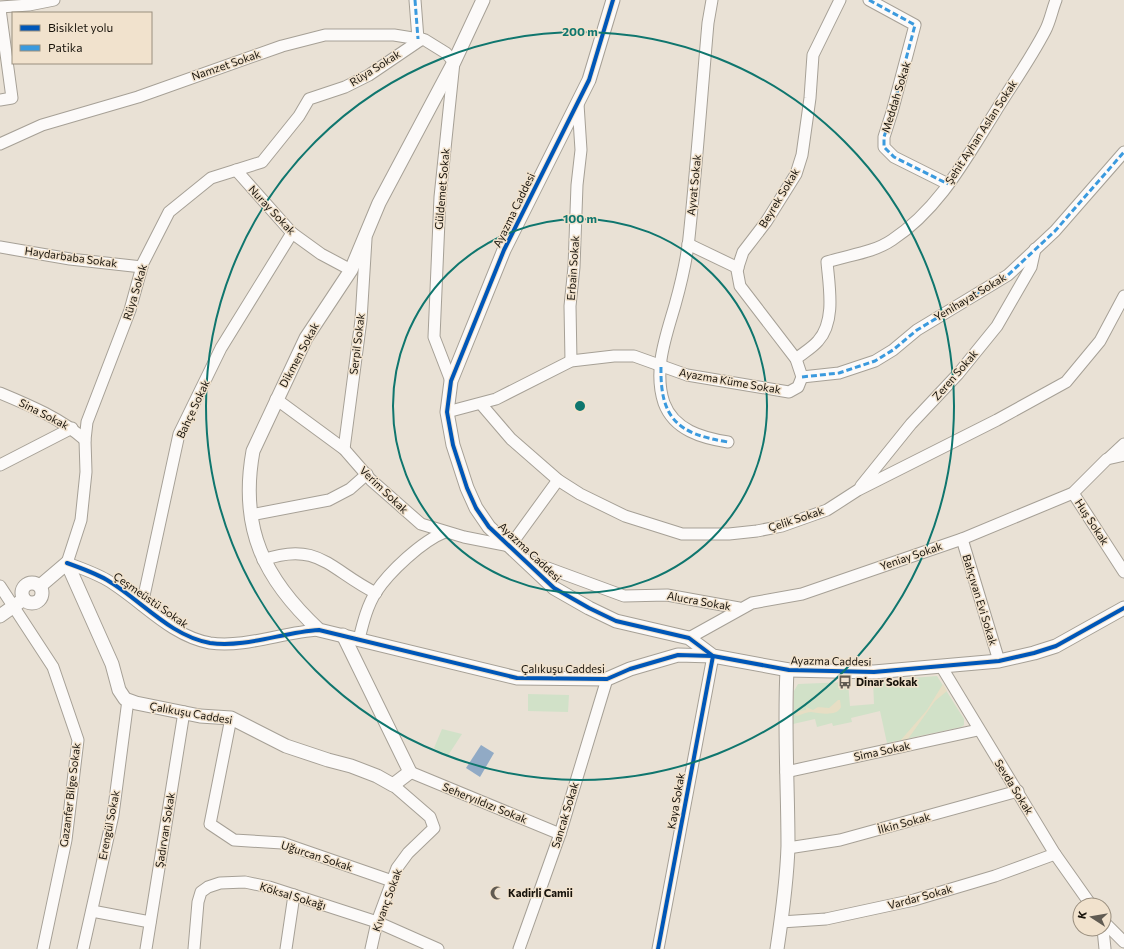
<svg xmlns="http://www.w3.org/2000/svg" width="1124" height="949" viewBox="0 0 1124 949" font-family="Commissioner,sans-serif">
	<style>
		.green { fill: #d1e1c8 }
		.sand { fill: #e7dec4 }
		.water { fill: #91aac5 }
		.lines { fill: none; stroke-linecap: round; stroke-linejoin: round }
		.minor-casing { stroke: #a6a096; stroke-width: 13 }
		.tertiary-casing { stroke: #a6a096; stroke-width: 15 }
		.minor { stroke: #fcfaf9; stroke-width: 11 }
		.tertiary { stroke: #fcfaf9; stroke-width: 13 }
		.quiet { stroke: #3b9ade; stroke-width: 3; stroke-dasharray: 6 3; stroke-linecap: butt }
		.cycleway-casing { stroke: #f1e2cd; stroke-width: 6 }
		.cycleway { stroke: #0057b8; stroke-width: 4 }
		.ring { fill: none; stroke: #0f766e; stroke-width: 2 }
		.labels { text-anchor: middle; stroke-width: 3; stroke-linejoin: round; paint-order: stroke }
		.street-label { font-size: 11px; fill: #18130b; stroke: #f1e2cd }
		.poi-label { font-size: 11px; font-weight: bold; fill: #18130b; stroke: #f1e2cd; text-anchor: start }
		.centre { fill: #0f766e; stroke: #f1e2cd; stroke-width: 2 }
		.ring-label { font-size: 12px; text-anchor: middle; font-weight: bold; fill: #0f766e; stroke: #f1e2cd; stroke-width: 3; stroke-linejoin: round; paint-order: stroke }
	</style>
	<rect width="100%" height="100%" fill="#e9e1d5"/>
	<g class="green">
		<polygon points="937,676 964,719 964,725 961,727 887,743 880,711 851,718 852,722 833,726 832,723 817,727 815,719 793,724 794,691 798,684 848,682 850,706 874,704 873,681"/>
		<polygon points="528,694 569,695 568,712 528,711"/>
		<polygon points="442,729 462,734 447,757 434,748"/>
	</g>
	<g class="sand">
		<polygon points="943,684 947,691 935,701 908,739 900,741 927,710"/>
		<path d="M838,700H840L841,707C837,717 819,713 811,712C805,712 800,716 795,716L798,711L806,710V707L813,710L818,707L829,708Z"/>
	</g>
	<polygon class="water" points="481,745 494,753 480,777 466,768"/>
	<g class="lines">
		<g class="minor-casing">
			<g id="minor">
				<polyline points="415,0 418,39"/>
				<path d="M712,0L708,23C702,91 697,160 690,228C688,254 682,280 675,305C666,336 653,370 664,403C674,430 702,438 728,442"/>
				<polyline points="869,0 915,25 892,112 884,137 884,147 894,157 948,184"/>
				<polyline points="0,7 29,5 54,0"/>
				<polyline points="0,9 12,98 0,100"/>
				<polyline points="0,144 42,125 138,97 282,46 325,35 394,35 425,40 446,53 454,62 440,197 434,337 451,381"/>
				<polyline points="236,170 292,233 321,254 351,270"/>
				<polyline points="688,244 738,268"/>
				<polyline points="0,247 70,259 142,267"/>
				<path d="M796,359C803,353 812,348 818,341C836,321 829,286 827,262C848,255 873,253 892,240C939,209 965,160 994,114C1011,86 1030,60 1045,31C1050,22 1052,10 1056,0"/>
				<polyline points="571,361 570,306 574,267 577,185 581,150 578,104"/>
				<polyline points="802,377 796,359 740,286 737,270 743,252 766,222 796,174 802,155 810,98 813,55 840,0"/>
				<polyline points="802,377 839,373 875,361 893,350 917,330 1008,275 1055,231 1124,152"/>
				<path d="M0,393C29,405 62,419 85,440"/>
				<polyline points="276,399 344,449 371,480 421,524 464,537 510,546 558,480"/>
				<polyline points="481,404 511,439 558,480 580,494 625,516 682,534 729,534 757,531 782,526 827,510 858,490 997,420 1066,382 1100,341 1124,296"/>
				<polyline points="447,412 496,399 571,361 614,356 634,356 687,375 789,392 798,387 802,377"/>
				<polyline points="344,449 361,320 366,239"/>
				<polyline points="1109,458 1124,444"/>
				<polyline points="0,465 72,428"/>
				<polyline points="861,486 911,424 958,374 997,326 1031,267 1035,249"/>
				<polyline points="1073,493 1124,572"/>
				<polyline points="251,515 329,500 350,489 367,474"/>
				<polyline points="962,539 999,661"/>
				<path d="M263,560C319,540 331,571 376,593"/>
				<polyline points="526,560 624,596 667,595 739,608"/>
				<polyline points="0,586 53,667 78,740 66,840 43,949"/>
				<polyline points="142,605 179,434 221,348 292,233"/>
				<path d="M319,630C283,632 246,648 210,643C170,636 141,600 107,580C95,573 81,568 67,563L81,520L86,472L85,440L87,422L130,310L143,263L169,212L211,178L262,162L299,116L309,99L345,87L369,75L422,39"/>
				<polyline points="689,638 752,603 802,594 962,539 1073,493 1107,459 1124,455"/>
				<path d="M359,639C363,623 367,606 376,592C389,572 422,541 445,532"/>
				<polyline points="941,666 1055,854 1091,905"/>
				<polyline points="231,718 210,824 234,840 282,843 392,881"/>
				<polyline points="410,772 560,834"/>
				<polyline points="786,772 978,730"/>
				<polyline points="788,848 840,840 1018,791"/>
				<polyline points="92,911 150,922"/>
				<polyline points="781,922 826,919 914,900 995,876 1055,854"/>
				<polyline points="1104,922 1124,942"/>
				<polyline points="1103,929 1105,949"/>
				<polyline points="83,949 113,815 128,700"/>
				<polyline points="146,949 184,712"/>
				<polyline points="194,949 198,902 201,892 208,887 220,883 245,882 269,887 377,922 438,949"/>
				<polyline points="286,949 294,895"/>
				<polyline points="371,949 377,922 397,868 408,853 434,828 430,817 393,785"/>
				<polyline points="519,949 560,834 607,679"/>
				<polyline points="658,949 713,656"/>
			</g>
		</g>
		<g class="tertiary-casing">
			<g id="tertiary">
				<path d="M483,0L454,62L379,203L351,270L306,338L253,451C239,528 264,579 319,630L517,678L607,679L630,669L678,655L713,656"/>
				<polyline points="613,0 589,80 504,250 451,381 447,412 453,445 467,488 476,508 489,527 554,588 589,608 616,621 689,638 713,656 789,670 874,672 999,661 1034,653 1056,646 1124,608"/>
				<circle cx="32" cy="593" r="10"/>
				<polyline points="40,586 67,563 112,664 119,690 125,699 136,703 200,716 231,718 286,746 328,760 351,766 377,776 393,785 410,772 343,635"/>
				<polyline points="0,616 24,599"/>
				<path d="M777,949C782,916 787,880 788,846C788,787 784,729 787,670"/>
			</g>
		</g>
		<use href="#minor" class="minor"/>
		<use href="#tertiary" class="tertiary"/>
		<g class="quiet">
			<polyline points="415,0 418,39"/>
			<polyline points="869,0 915,25 892,112 884,137 884,147 894,157 948,184"/>
			<path d="M661,367C660,419 678,434 728,442"/>
			<polyline points="802,377 839,373 875,361 893,350 917,330 1008,275 1055,231 1124,152"/>
		</g>
		<g class="cycleway-casing">
			<g id="cycleway">
				<polyline points="613,0 589,80 504,250 451,381 447,412 453,445 467,488 476,508 489,527 554,588 589,608 616,621 689,638 713,656 789,670 874,672 999,661 1034,653 1056,646 1124,608"/>
				<path d="M67,563C81,568 95,573 107,580C141,600 170,636 210,643C246,648 283,632 319,630L517,678L607,679L630,669L678,655L713,656L658,949"/>
			</g>
		</g>
		<use href="#cycleway" class="cycleway"/>
	</g>
	<g class="ring">
		<circle cx="580" cy="406" r="187"/>
		<circle cx="580" cy="406" r="374"/>
	</g>
	<defs>
		<g id="bus-bare" transform="scale(1.08)"><path d="M-5-6H5V4H4V6H2V4H-2V6H-4V4H-5ZM-3.5-4V0h7V-4ZM-3.5 1.2v1.5H-2V1.2ZM2 1.2v1.5H3.5V1.2Z" fill="#615b52" stroke="#f1e2cd" stroke-width="2.5" paint-order="stroke"/></g>
		<g id="mosque-bare" transform="scale(1.08)"><path d="M3.5-4.9A6 6 0 1 0 3.5 4.9A5 5 0 1 1 3.5-4.9Z" fill="#615b52" stroke="#f1e2cd" stroke-width="2.5" paint-order="stroke"/></g>
	</defs>
	<g fill-rule="evenodd">
		<use href="#bus-bare" x="845" y="682"/>
		<use href="#mosque-bare" x="497" y="893"/>
	</g>
	<g class="labels">
		<g class="street-label">
			<text transform="translate(226 65) rotate(-19)" y="4">Namzet Sokak</text>
			<text transform="translate(375 68) rotate(-32)" y="4">Rüya Sokak</text>
			<text transform="translate(896 97) rotate(-73)" y="4">Meddah Sokak</text>
			<text transform="translate(981 132) rotate(-57)" y="4">Şehit Ayhan Aslan Sokak</text>
			<text transform="translate(694 185) rotate(-84)" y="4">Ayvat Sokak</text>
			<text transform="translate(442 189) rotate(-85)" y="4">Güldemet Sokak</text>
			<text transform="translate(779 198) rotate(-59)" y="4">Beyrek Sokak</text>
			<text transform="translate(272 210) rotate(47)" y="4">Nuray Sokak</text>
			<text transform="translate(514 210) rotate(-64)" y="4">Ayazma Caddesi</text>
			<text transform="translate(71 257) rotate(8)" y="4">Haydarbaba Sokak</text>
			<text transform="translate(573 268) rotate(-86)" y="4">Erbain Sokak</text>
			<text transform="translate(135 292) rotate(-73)" y="4">Rüya Sokak</text>
			<text transform="translate(970 297) rotate(-31)" y="4">Yenihayat Sokak</text>
			<text transform="translate(357 344) rotate(-83)" y="4">Serpil Sokak</text>
			<text transform="translate(299 355) rotate(-62)" y="4">Dikmen Sokak</text>
			<text transform="translate(955 375) rotate(-49)" y="4">Zeren Sokak</text>
			<text transform="translate(730 381) rotate(10)" y="4">Ayazma Küme Sokak</text>
			<text transform="translate(193 409) rotate(-65)" y="4">Bahçe Sokak</text>
			<text transform="translate(44 414) rotate(27)" y="4">Sina Sokak</text>
			<text transform="translate(384 490) rotate(44)" y="4">Verim Sokak</text>
			<text transform="translate(796 519) rotate(-18)" y="4">Çelik Sokak</text>
			<text transform="translate(1092 522) rotate(57)" y="4">Huş Sokak</text>
			<text transform="translate(530 552) rotate(43)" y="4">Ayazma Caddesi</text>
			<text transform="translate(911 556) rotate(-19)" y="4">Yeniay Sokak</text>
			<text transform="translate(151 600) rotate(35)" y="4">Çeşmeüstü Sokak</text>
			<text transform="translate(980 600) rotate(73)" y="4">Bahçıvan Evi Sokak</text>
			<text transform="translate(699 601) rotate(10)" y="4">Alucra Sokak</text>
			<text transform="translate(831 661) rotate(1)" y="4">Ayazma Caddesi</text>
			<text x="563" y="673">Çalıkuşu Caddesi</text>
			<text transform="translate(191 713) rotate(10)" y="4">Çalıkuşu Caddesi</text>
			<text transform="translate(882 751) rotate(-12)" y="4">Sima Sokak</text>
			<text transform="translate(1014 787) rotate(58)" y="4">Sevda Sokak</text>
			<text transform="translate(70 795) rotate(-83)" y="4">Gazanfer Bilge Sokak</text>
			<text transform="translate(676 801) rotate(-80)" y="4">Kaya Sokak</text>
			<text transform="translate(485 803) rotate(22)" y="4">Seheryıldızı Sokak</text>
			<text transform="translate(565 815) rotate(-73)" y="4">Sancak Sokak</text>
			<text transform="translate(904 823) rotate(-15)" y="4">İlkin Sokak</text>
			<text transform="translate(109 825) rotate(-79)" y="4">Erengül Sokak</text>
			<text transform="translate(165 830) rotate(-81)" y="4">Şadırvan Sokak</text>
			<text transform="translate(317 856) rotate(18)" y="4">Uğurcan Sokak</text>
			<text transform="translate(293 896) rotate(17)" y="4">Köksal Sokağı</text>
			<text transform="translate(920 897) rotate(-15)" y="4">Vardar Sokak</text>
			<text transform="translate(387 900) rotate(-70)" y="4">Kıvanç Sokak</text>
		</g>
		<g class="poi-label">
			<text x="856" y="686">Dinar Sokak</text>
			<text x="508" y="897">Kadirli Camii</text>
		</g>
	</g>
	<circle cx="580" cy="406" r="6" class="centre"/>
	<g class="ring-label">
		<text x="580" y="36">200 m</text>
		<text x="580" y="223">100 m</text>
	</g>
	<rect x="12" y="12" width="140" height="52" fill="#f1e2cd" stroke="#9a8f7f"/>
	<rect x="20" y="25" width="20" height="6" fill="#0057b8" stroke="#9a8f7f"/>
	<text x="48" y="32" font-size="12" fill="#18130b">Bisiklet yolu</text>
	<rect x="20" y="45" width="20" height="6" fill="#3b9ade" stroke="#9a8f7f"/>
	<text x="48" y="52" font-size="12" fill="#18130b">Patika</text>
	<g transform="translate(1092 917) rotate(282)"><circle r="19" fill="#f1e2cd" stroke="#9a8f7f"/>
	<path d="M0-3L7 15L0 10L-7 15Z" fill="#615b52"/>
	<text y="-6" font-size="11" font-weight="bold" text-anchor="middle" fill="#18130b">K</text>
	</g>
</svg>
